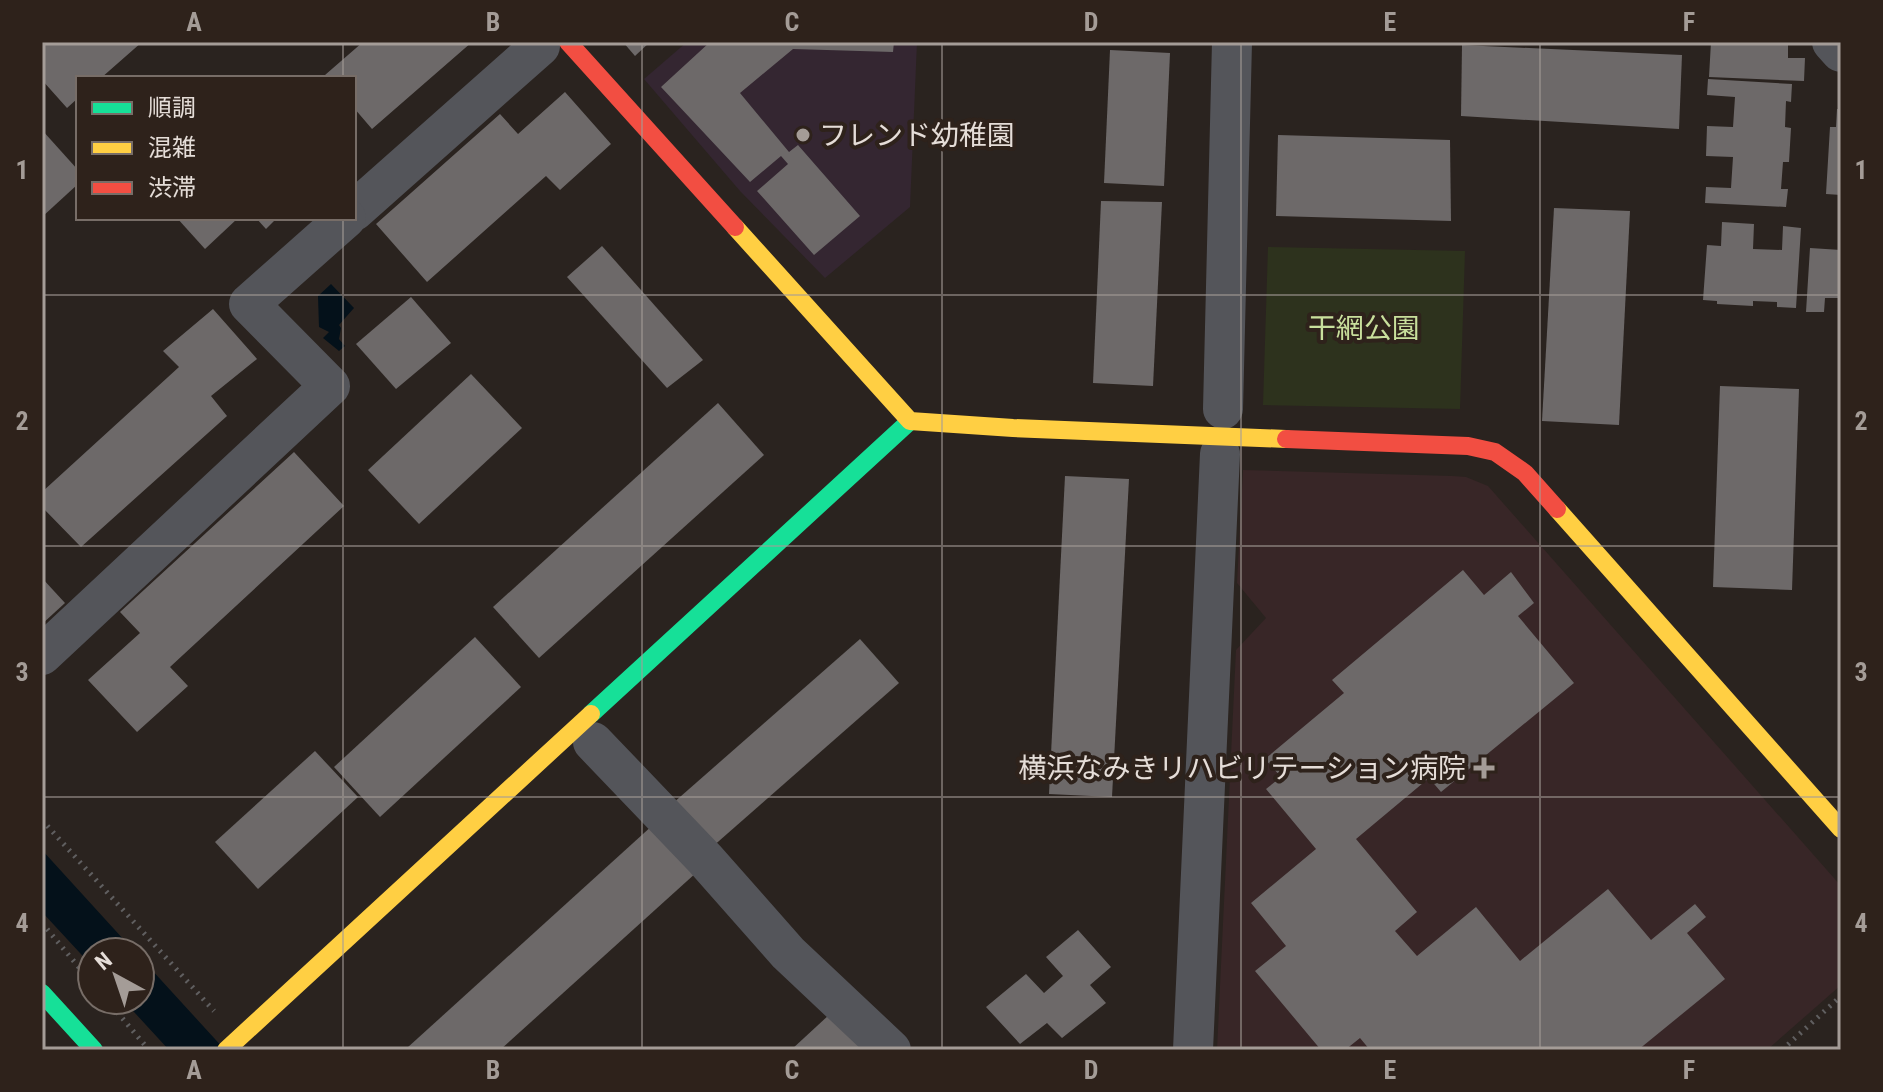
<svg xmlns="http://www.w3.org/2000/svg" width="1883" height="1092" viewBox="0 0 1883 1092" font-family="'Roboto Condensed','Noto Sans JP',sans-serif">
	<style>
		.education { fill: #342631 }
		.medical { fill: #382627 }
		.green { fill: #2d321d }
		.water { fill: #04111a }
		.building { fill: #6d6969 }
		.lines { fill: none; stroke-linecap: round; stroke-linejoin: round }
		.path { stroke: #605f60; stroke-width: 5; stroke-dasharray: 2 6; stroke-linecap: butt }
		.street { stroke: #54555a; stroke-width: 40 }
		.fast { stroke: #16e098; stroke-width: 18 }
		.slow { stroke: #ffcf43; stroke-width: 18 }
		.jam { stroke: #f24e42; stroke-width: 18 }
		.grid { fill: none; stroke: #a49c97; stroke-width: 2; stroke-opacity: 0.55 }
		.poi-dot { fill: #a49c97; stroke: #2e221b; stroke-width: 3 }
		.labels { text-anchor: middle; stroke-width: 8; stroke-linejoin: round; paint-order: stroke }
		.poi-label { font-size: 28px; fill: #e5ddd8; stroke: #2e221b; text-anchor: start }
		.park-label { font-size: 28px; fill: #c8df9c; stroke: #2e221b }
		.neatline { fill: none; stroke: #a49c97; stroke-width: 3 }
		.grid-label { font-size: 26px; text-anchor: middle; font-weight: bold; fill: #a49c97 }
	</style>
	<rect width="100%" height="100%" fill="#2a231f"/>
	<polygon class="education" points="687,42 917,42 910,207 825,278 740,191 644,79"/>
	<polygon class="medical" points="1243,470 1452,476 1466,477 1488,486 1841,886 1841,985 1767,1050 1217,1050 1236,650 1266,618 1237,583"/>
	<polygon class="green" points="1268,247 1465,251 1460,409 1263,405"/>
	<g class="water">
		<polygon points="331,284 354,308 339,325 341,328 339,339 345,346 339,351 323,338 329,332 319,327 318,296"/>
		<polygon points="42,850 135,952 92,952 92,966 42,912"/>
		<polygon points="140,957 225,1050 169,1050 123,1000 140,1000"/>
	</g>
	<g class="building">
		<polygon points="42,42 142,42 101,78 78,78 78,98 67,108 42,80"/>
		<polygon points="363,42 472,42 372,129 354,108 354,78 327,78 325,75"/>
		<polygon points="623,42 650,42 635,56"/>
		<polygon points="710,42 894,42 893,52 793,49 740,93 789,152 798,145 860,216 814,255 757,191 788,164 781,156 750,182 661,87"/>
		<polygon points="1711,42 1788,42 1788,58 1805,58 1804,81 1709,77"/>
		<polygon points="1462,45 1682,55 1679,129 1461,116"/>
		<polygon points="1110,50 1170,53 1164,186 1104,183"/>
		<polygon points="1708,79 1792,84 1791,102 1786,101 1785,127 1791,128 1789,162 1783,162 1781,189 1788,189 1786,207 1705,203 1706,187 1731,188 1733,157 1706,156 1707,126 1733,127 1735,97 1707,95"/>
		<polygon points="565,92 611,144 560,190 546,176 427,282 376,224 500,114 518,134"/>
		<polygon points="1837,109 1841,109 1841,195 1826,194 1830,127 1836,127"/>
		<polygon points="42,130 78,170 78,184 42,217"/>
		<polygon points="1278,135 1450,140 1451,221 1276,216"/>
		<polygon points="1101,201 1162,202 1153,386 1093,383"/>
		<polygon points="1554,208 1630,211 1619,425 1542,421"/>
		<polygon points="177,218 238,218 205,249"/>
		<polygon points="256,218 277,218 266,229"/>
		<polygon points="1722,222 1754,224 1753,249 1782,250 1783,226 1801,228 1796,308 1777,307 1777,302 1753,301 1753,306 1717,304 1717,301 1703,300 1707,245 1721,246"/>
		<polygon points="602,246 703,360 667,388 567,277"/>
		<polygon points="1810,248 1841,250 1841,298 1825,298 1824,312 1806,312"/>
		<polygon points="411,297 451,343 396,389 356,344"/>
		<polygon points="213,309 257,359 211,396 227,416 81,547 42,507 42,492 179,367 163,351"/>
		<polygon points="471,374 522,428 419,524 368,470"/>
		<polygon points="1720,386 1799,389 1792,590 1713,587"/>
		<polygon points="718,403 764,455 539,658 493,607"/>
		<polygon points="294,452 344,506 170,667 188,686 137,732 88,680 140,633 120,612"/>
		<polygon points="1065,476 1129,479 1112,797 1049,794"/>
		<polygon points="1463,570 1484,595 1511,572 1534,603 1518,616 1574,683 1441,792 1429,778 1356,839 1417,912 1395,931 1417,956 1476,907 1520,961 1608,889 1651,940 1695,904 1706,917 1687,933 1725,979 1638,1050 1370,1050 1360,1038 1345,1050 1321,1050 1255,971 1286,946 1251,903 1316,849 1266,789 1281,777 1265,759 1344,693 1332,680"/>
		<polygon points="42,578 65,603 42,624"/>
		<polygon points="475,637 521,687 380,817 334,767"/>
		<polygon points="860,639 899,683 711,848 672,804"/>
		<polygon points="315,751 358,797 258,889 215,842"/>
		<polygon points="654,824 697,872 500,1050 409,1050 407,1048"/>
		<polygon points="1078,930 1111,967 1090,985 1106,1003 1062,1038 1047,1023 1020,1044 986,1007 1026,974 1044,993 1063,976 1046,957"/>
		<polygon points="830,1014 864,1050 791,1050"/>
	</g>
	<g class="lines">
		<g class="path">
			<polyline points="42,820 214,1011"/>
			<polyline points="42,923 92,983"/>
			<polyline points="107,1000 149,1050"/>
			<polyline points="1782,1050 1841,996"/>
		</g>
		<g class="street">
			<polyline points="1832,42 1841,52"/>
			<polyline points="354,211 540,46"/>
			<polyline points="1223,409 1232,42"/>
			<polyline points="42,655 330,386 249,304 346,218"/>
			<polyline points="593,742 705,859 788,953 891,1050"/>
			<polyline points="1193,1050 1220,454"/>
		</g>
		<g class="fast">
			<polyline points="591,714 910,421"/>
			<polyline points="42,993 94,1050"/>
		</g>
		<g class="slow">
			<polyline points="735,227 910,421 1013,428 1286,439"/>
			<polyline points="1557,509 1841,829"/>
			<polyline points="226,1050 591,714"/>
		</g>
		<g class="jam">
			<polyline points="568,42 735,227"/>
			<polyline points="1286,439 1468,446 1495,452 1525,473 1557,509"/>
		</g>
	</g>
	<path class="grid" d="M343,42V78M642,42V1050M942,42V1050M1241,42V1050M1540,42V1050M343,218V1050M42,295H1841M42,546H1841M42,797H1841"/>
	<g class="poi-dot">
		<circle cx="803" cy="135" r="8"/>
		<path d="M1480 756h8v8h8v8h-8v8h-8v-8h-8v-8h8z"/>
	</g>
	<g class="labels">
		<g class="poi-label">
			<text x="819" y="145">フレンド幼稚園</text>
			<text x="1466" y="778" text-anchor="end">横浜なみきリハビリテーション病院</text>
		</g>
		<g class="park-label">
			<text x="1364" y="338">干網公園</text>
		</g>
	</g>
	<rect width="1883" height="1092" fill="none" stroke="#2e221b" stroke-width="88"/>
	<rect x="76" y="76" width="280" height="144" fill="#2e221b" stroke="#776d67" stroke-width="2"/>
	<rect x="92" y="102" width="40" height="12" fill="#16e098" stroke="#776d67" stroke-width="2"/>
	<text x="148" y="116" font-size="24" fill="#e5ddd8">順調</text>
	<rect x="92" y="142" width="40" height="12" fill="#ffcf43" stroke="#776d67" stroke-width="2"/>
	<text x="148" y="156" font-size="24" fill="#e5ddd8">混雑</text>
	<rect x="92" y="182" width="40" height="12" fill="#f24e42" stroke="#776d67" stroke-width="2"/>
	<text x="148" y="196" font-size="24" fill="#e5ddd8">渋滞</text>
	<g transform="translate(116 976) rotate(320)"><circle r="38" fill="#2e221b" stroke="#776d67" stroke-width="2"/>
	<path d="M0-6L14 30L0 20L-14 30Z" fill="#a49c97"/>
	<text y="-12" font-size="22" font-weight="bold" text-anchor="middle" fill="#e5ddd8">N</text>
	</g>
	<rect x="44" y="44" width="1795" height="1004" class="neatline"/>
	<g class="grid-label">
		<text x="194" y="31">A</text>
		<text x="493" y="31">B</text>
		<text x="792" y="31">C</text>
		<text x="1091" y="31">D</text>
		<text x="1390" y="31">E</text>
		<text x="1689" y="31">F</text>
		<text x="22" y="179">1</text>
		<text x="1861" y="179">1</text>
		<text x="22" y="430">2</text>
		<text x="1861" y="430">2</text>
		<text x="22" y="681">3</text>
		<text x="1861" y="681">3</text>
		<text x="22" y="932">4</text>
		<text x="1861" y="932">4</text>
		<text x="194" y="1079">A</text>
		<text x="493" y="1079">B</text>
		<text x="792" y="1079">C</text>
		<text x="1091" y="1079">D</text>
		<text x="1390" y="1079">E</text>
		<text x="1689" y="1079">F</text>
	</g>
</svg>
